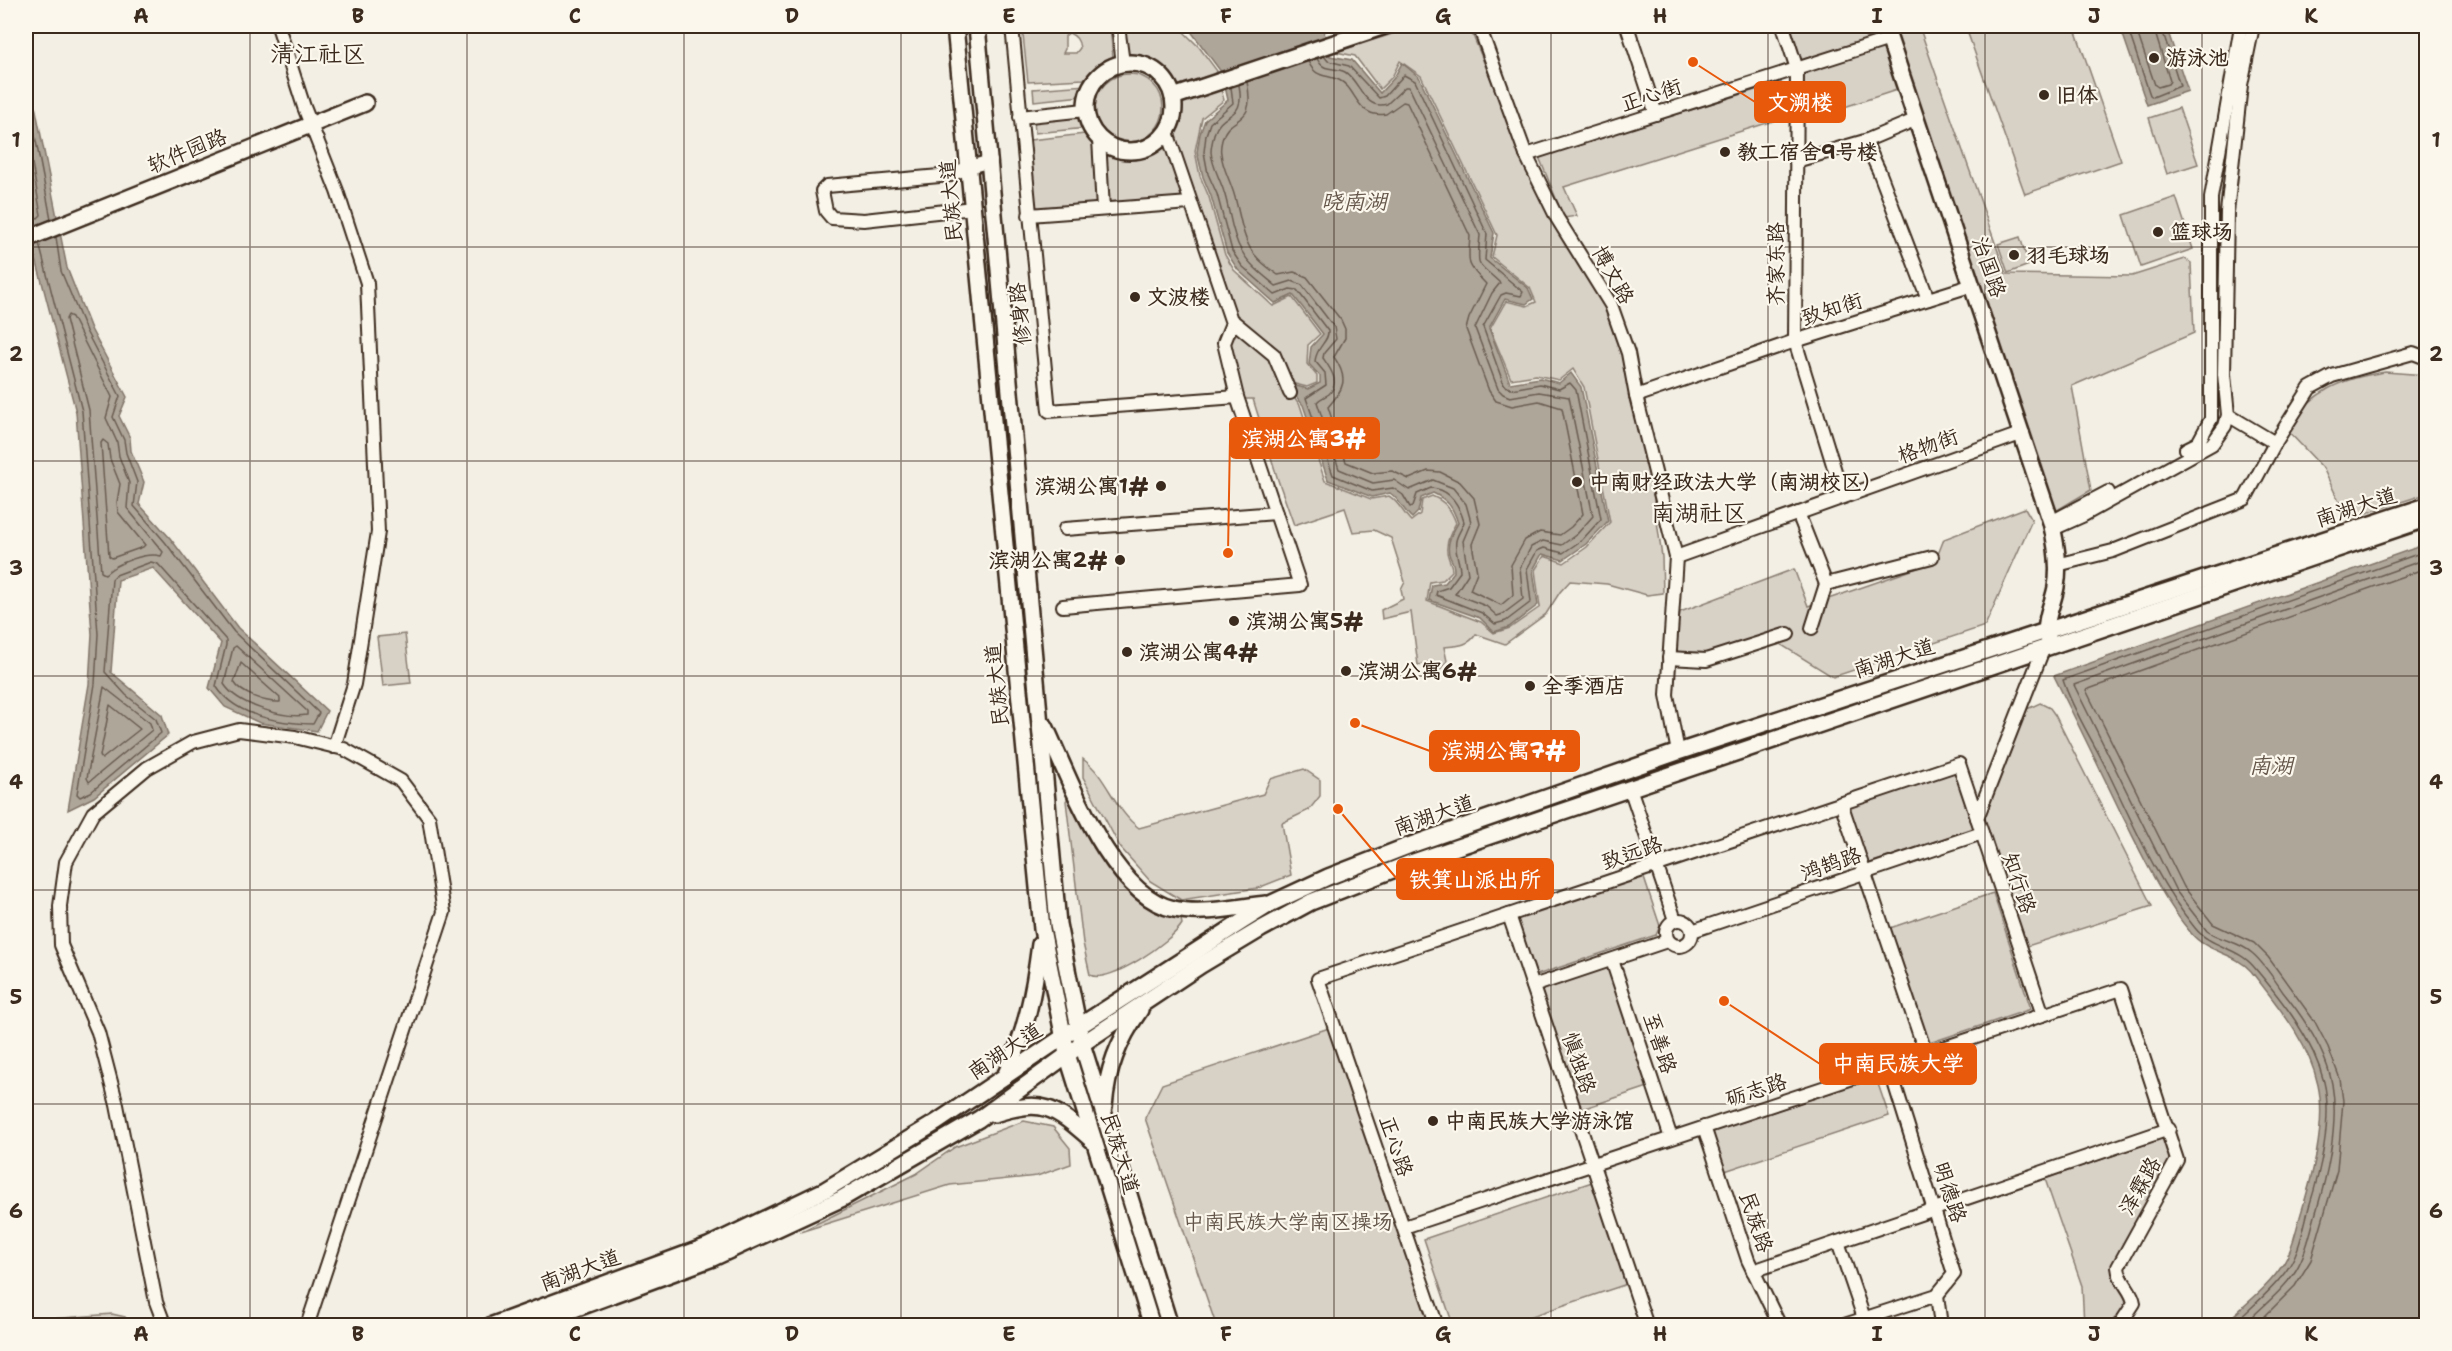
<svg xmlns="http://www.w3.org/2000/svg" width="2452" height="1351" viewBox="0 0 2452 1351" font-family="'Shantell Sans','LXGW WenKai TC',sans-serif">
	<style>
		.green { fill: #d8d1c6; stroke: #8a7e72; stroke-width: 1.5; fill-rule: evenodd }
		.water { fill: #afa69a; stroke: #817468; stroke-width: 1.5 }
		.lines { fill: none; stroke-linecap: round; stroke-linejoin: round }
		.shore { stroke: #695c50; stroke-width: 1.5 }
		.minor-casing { stroke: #3b2a1e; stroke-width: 16 }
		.major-casing { stroke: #3b2a1e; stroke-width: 20 }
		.minor { stroke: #fbf7ec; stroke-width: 12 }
		.major { stroke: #fbf7ec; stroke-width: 15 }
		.grid { fill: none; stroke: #3b2a1e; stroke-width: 1.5; stroke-opacity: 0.55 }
		.poi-dot { fill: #3b2a1e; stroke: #fbf7ec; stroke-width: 2 }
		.labels { text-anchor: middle; stroke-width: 4.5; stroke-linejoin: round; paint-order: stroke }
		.poi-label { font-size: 21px; font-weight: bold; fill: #3b2a1e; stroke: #fbf7ec; text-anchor: start }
		.street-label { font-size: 21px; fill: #3b2a1e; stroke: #fbf7ec }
		.park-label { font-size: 21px; fill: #625448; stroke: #fbf7ec }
		.water-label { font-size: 22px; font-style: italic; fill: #645549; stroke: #fbf7ec }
		.quarter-label { font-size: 24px; fill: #3b2a1e; stroke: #fbf7ec }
		.leader { fill: none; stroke: #e8590c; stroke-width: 2 }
		.callout-dot { fill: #e8590c; stroke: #fbf7ec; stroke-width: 2 }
		.callout { fill: #e8590c; stroke: #e8590c; stroke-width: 2 }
		.callout-label { font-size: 22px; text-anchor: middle; font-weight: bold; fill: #fff }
		.neatline { fill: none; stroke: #3b2a1e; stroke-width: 2 }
		.grid-label { font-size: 20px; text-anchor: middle; font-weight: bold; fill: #3b2a1e }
	</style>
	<rect width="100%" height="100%" fill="#f3efe4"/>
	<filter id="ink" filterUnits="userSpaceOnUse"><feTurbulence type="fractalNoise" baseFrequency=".0167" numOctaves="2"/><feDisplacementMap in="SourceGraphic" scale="12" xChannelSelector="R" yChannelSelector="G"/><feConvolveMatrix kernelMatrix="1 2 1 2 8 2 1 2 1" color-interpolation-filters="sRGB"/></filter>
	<g filter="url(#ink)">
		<g class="green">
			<path d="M1022,26H1110L1113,58L1098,65L1084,79L1028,82ZM1069,33C1076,36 1079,40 1080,48L1076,53H1063L1065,49V36Z"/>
			<path d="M1125,26H1156L1161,29H1178L1184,32L1199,47L1217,71L1212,75L1177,86C1166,65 1151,56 1128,55Z"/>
			<path d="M1417,26H1469L1525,162L1608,309L1623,355L1650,471L1662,557L1663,593L1647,595L1607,584L1570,581L1560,592L1546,614L1505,644L1476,634C1469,646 1457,646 1444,647L1447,661L1437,673L1430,663L1418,665L1411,612L1382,619L1381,610L1403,599L1401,590L1405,582L1391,538L1374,530L1353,532L1345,508L1294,525L1278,480L1253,399H1242L1227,346L1234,321L1172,136L1181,118L1180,103L1221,89L1224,100L1202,118L1195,151L1200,176L1209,197L1225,255L1234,270L1273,306L1292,297L1320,334L1308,345L1307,364L1317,376V383L1307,387L1295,384L1294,397L1300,405L1325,481L1371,499L1389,496C1399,502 1403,513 1411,521L1420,514L1422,500L1432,496C1446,502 1451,509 1456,523C1450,533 1444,545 1448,556C1450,563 1452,564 1452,571L1443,580L1430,582L1427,601L1481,622L1494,633L1510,628L1540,607L1535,570L1544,556L1564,563L1587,547L1610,522L1584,387L1573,369L1559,380L1536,375L1511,379L1490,329L1506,301L1527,306L1536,302L1530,288L1492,257L1497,235L1421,76L1400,61L1392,77L1380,89L1355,56L1336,52Z"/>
			<polygon points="1789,26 1919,26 2006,274 2132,276 2185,259 2191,263 2194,333 2072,386 2091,490 2054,512 2015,391 1892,33 1802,62"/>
			<polygon points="1974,26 2074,26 2121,161 2025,194 1966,28"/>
			<polygon points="1888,43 1903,88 1792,124 1791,78"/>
			<circle cx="1129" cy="108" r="34"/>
			<polygon points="1781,82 1783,118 1564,187 1577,216 1564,218 1539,157"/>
			<polygon points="1086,85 1082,96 1034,101 1033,89"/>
			<polygon points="2179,108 2198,164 2167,174 2149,118"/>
			<polygon points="1083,116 1087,128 1035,133 1034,119"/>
			<polygon points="1085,134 1095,146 1099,205 1034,211 1030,140"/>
			<path d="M1166,144L1185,200L1107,205L1105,153C1126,162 1150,161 1166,144Z"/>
			<polygon points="2176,197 2193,249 2141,267 2124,215"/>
			<polygon points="2020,237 2029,265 2008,273 1998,244"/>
			<path d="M2385,372L2426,375V494L2351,518L2344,512L2323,468L2285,428C2314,391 2338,379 2385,372Z"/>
			<polygon points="2025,508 2032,520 1985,626 1833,677 1767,636 1706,660 1670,661 1680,612 1794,569 1808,606 1935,562 1944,539"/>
			<polygon points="405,634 411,683 383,686 377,637"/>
			<polygon points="2040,703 2050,708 2055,715 2152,906 2024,947 1982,818 2023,716 2027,709"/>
			<path d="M1083,759C1108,777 1114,810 1139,828L1263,794L1270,779L1304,769L1320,780V796L1309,810L1282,823L1291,875L1258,888L1181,900L1150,881L1120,847L1083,777Z"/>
			<polygon points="1955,771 1974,828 1867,864 1848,807"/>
			<path d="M1069,796C1099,856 1112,897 1181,919L1182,924C1172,941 1109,985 1090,975L1083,943L1066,801Z"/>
			<polygon points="1643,875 1660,926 1656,935 1534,976 1515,918"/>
			<polygon points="1993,893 2031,1009 1929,1043 1890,928"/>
			<polygon points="1608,967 1648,1087 1579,1110 1539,989"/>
			<polygon points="1329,1028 1431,1325 1216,1325 1145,1118 1162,1084"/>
			<polygon points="1876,1078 1889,1116 1725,1171 1712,1132"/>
			<polygon points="1024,1121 1053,1127 1070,1148 1071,1164 1037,1176 950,1185 800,1232 916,1174 955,1147"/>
			<polygon points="2163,1138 2169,1155 2169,1166 2113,1271 2116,1282 2130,1303 2108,1325 2084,1325 2082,1286 2045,1179"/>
			<polygon points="1592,1182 1627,1284 1505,1325 1453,1325 1424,1239"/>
			<polygon points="112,1314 125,1317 132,1325 26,1325 26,1321"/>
		</g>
		<g class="water">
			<path d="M1187,26H1335L1324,32L1330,56L1352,60L1380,93L1394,78L1402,63L1419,77L1494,233L1490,258L1528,288L1533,299L1526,304L1505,299L1489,328L1510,383L1540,378L1559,383L1571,373L1581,387L1608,521L1586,544L1563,560L1542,554L1533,570L1538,605L1509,627L1494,632L1480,618L1429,600L1432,585L1445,583L1454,572C1454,565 1453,563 1450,557C1445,545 1452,533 1458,523C1453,507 1448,500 1433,493L1421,498L1418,512L1412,518C1403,510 1400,500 1390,493L1372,497L1328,480L1303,405L1295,395L1296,386L1308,389L1320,383V376L1309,364L1311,347L1323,334L1293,295L1275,303L1238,270L1227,253L1211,196L1203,177L1197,152L1200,134L1205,120L1228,100L1222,73Z"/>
			<polygon points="2120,26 2166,26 2188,91 2147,105"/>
			<polygon points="26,81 31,85 67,268 91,329 127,397 119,416 130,438 131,451 144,482 139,504 170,538 238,628 327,711 317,731 260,723 225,707 209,688 221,643 153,568 118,580 111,672 162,715 168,735 94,797 68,810 89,684 92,634 76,412 26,221"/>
			<path d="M2426,544V1325H2223C2243,1306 2269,1287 2284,1263C2292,1250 2295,1234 2299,1220C2311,1182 2327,1125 2318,1085C2309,1042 2277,1005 2251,971C2234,952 2207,953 2191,933C2161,897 2143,856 2122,815C2100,769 2077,722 2054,676Z"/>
		</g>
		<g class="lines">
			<g class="shore">
				<polyline points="2127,26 2150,95 2153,97 2180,86 2161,26"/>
				<polyline points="2135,26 2155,85 2158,87 2168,84 2170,81 2153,26"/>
				<path d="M1247,82C1257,129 1228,113 1222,140C1221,144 1220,149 1221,153C1222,166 1228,176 1232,188C1239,206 1240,229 1249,246C1255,258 1267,267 1278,275L1294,272L1307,277L1341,320L1345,329V338L1334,357C1349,379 1344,389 1328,407L1346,462L1373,473L1392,471L1409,479L1428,471L1440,472L1460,482L1474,498L1480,524L1472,544L1477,572L1470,590L1501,605L1513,595L1511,565L1525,540L1540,532L1560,535L1571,527L1583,514L1562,408L1539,401L1512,406L1496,401L1489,391L1466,329L1469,318L1486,284C1466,264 1468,264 1470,236L1407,103L1403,102L1386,114C1356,119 1357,88 1339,80C1325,74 1315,78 1308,61"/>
				<path d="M1239,85C1246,122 1222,109 1214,134C1213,139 1211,146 1211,152C1212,166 1220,179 1224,192C1230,210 1231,233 1241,250C1249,265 1263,275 1276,286L1292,281L1302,285L1334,327L1336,339L1324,353L1323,358C1330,368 1341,382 1329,394C1325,397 1320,398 1317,402L1339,469L1373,483L1394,480L1409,490L1433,480L1453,488L1466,504L1471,522L1463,541L1468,574L1455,594L1486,606L1497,616L1503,614L1523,599L1520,568L1531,547L1543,541L1562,545L1577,534L1593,516L1569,397L1539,392L1510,397L1503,394L1498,389L1475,328L1492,293L1500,283C1476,260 1477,270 1480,235L1409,87H1405L1387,104C1364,111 1360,81 1345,72C1334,66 1323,73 1317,58"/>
				<path d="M1231,87L1233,103L1210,123L1206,135L1204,152L1208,174L1217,194L1232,251L1242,266L1275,295L1290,289L1297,290L1328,331C1329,342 1317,345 1315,361L1325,373L1326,385L1306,398L1333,475L1372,491L1393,488L1403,495L1410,507L1413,506L1417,494L1431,488C1450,489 1459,504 1464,522C1462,529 1457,534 1456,541C1454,552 1460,561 1460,572L1449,587L1437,591L1436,595L1482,613L1495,624L1506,621L1531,602L1527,569L1537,551L1544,548L1563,553L1582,540L1601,519L1576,390L1570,383L1559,389L1540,384L1511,389L1504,385L1483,327L1501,295L1506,293L1521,296L1523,292L1485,260L1487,234L1415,81L1404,75L1385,96L1379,98L1349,66L1328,61L1324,56"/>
				<polyline points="26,89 51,219"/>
				<polyline points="26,129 41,215 38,218 26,214"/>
				<path d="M39,243L82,411L98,634L95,684L77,794L80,797L91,792L161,733L156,719L126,695L105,672L112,579L116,575L151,562L158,564L226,640V645L216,686C235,716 279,723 313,724L319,713L234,632L165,542L134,506L137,482L126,453L124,440L113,417L120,396L86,331L61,271L56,237"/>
				<path d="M68,315L72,317L112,397L106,418L117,442L119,456L129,483L127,508L163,552L161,556C145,552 117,563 105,574L101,572L89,410L66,319Z"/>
				<polygon points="103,440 108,444 110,459 120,484 117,502 118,512 145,545 143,547 112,558 109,556 101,443"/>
				<path d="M236,646L307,711V715C284,719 237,705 224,684L233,648Z"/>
				<path d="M241,663L280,698V702C266,703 241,694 234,682Z"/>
				<polygon points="104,687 150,723 152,730 89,782 87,778"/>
				<polygon points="110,705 140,729 102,759 100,756"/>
				<path d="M2232,1326C2249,1309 2269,1293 2283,1275C2299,1256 2303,1230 2309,1207C2320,1173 2333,1118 2324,1082C2313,1039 2282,1000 2254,967C2238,947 2211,948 2195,928C2155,879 2131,818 2103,762C2090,736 2072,708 2063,680L2426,551"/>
				<path d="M2243,1326C2260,1308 2283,1291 2296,1270C2307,1252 2311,1229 2317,1209C2328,1172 2339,1123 2332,1084C2326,1051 2304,1018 2283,992C2274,979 2264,963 2252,953C2239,941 2221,941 2207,931L2176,891L2074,685L2426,559"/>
				<polyline points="2255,1326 2295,1286 2311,1260 2337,1170 2343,1101 2340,1079 2328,1047 2315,1022 2268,957 2254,943 2213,924 2184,887 2086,690 2426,568"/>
			</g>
			<g class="minor-casing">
				<g id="minor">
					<polyline points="278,26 304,107 337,191 367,283 378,532 354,684 334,747"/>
					<polyline points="1012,26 1049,411 1237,397"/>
					<polyline points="1118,26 1123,63"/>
					<polyline points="1479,26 1526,155 1557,218 1611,305 1628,353 1636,396 1676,557 1667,695 1678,752"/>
					<polyline points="1627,26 1656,114"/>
					<polyline points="1783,26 1797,69 1795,341 1843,497"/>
					<polyline points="1020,117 1085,110"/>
					<polyline points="1099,139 1103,209"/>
					<polyline points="1865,141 1879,171 1928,299"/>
					<polyline points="1526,155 1890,39"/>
					<polyline points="1796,161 1865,141 1917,119"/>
					<polyline points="973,208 864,220 832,218 826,211 822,191 827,186 951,175 969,167 991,161"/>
					<polyline points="1029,215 1190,203"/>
					<polyline points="1234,322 1274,355 1290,393"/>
					<polyline points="1636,396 1795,341 1973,285"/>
					<polyline points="2228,415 2275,443 2310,388 2332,376 2413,353 2426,358"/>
					<polyline points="2186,449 2198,443 2211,419 2211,198 2241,26"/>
					<polyline points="1798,513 1826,584 1812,628"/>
					<polyline points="2051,522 2108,492"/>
					<polyline points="1065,529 1276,513"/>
					<polyline points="2053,529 2082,516 2212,444 2225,426 2228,415 2224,374 2227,212 2241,85 2253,26"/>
					<polyline points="1676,557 2023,433"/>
					<polyline points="2057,565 2113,551 2245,499 2275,443"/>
					<polyline points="1826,584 1932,557"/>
					<polyline points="1063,606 1300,585 1237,397 1224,343 1232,323 1167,132"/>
					<polyline points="1669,658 1706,660 1788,634"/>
					<polyline points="1630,788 1675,920"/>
					<polyline points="1841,803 1926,1054"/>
					<polyline points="1977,818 2044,647"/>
					<polyline points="1509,915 1647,1326"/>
					<circle cx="1679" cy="933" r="13"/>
					<polyline points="1692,931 1982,833"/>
					<polyline points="1612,960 1671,1138"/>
					<polyline points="1533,986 1667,941"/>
					<polyline points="1704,1127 1748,1260 1780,1326"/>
					<path d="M1404,1227L2121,989L2177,1160L2118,1267C2119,1282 2132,1289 2134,1303L2119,1326"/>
					<polyline points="1838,1242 1864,1318"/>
					<polyline points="1753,1271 2169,1129"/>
					<polyline points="1937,1295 1941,1326"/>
					<polyline points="165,1326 156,1302 117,1105 98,1032 61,945 60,906 66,862 93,813 147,768 193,742 239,730 295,737 344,749 401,781 429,818 444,912 307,1326"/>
					<polyline points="1437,1326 1318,979 1959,764 2043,1015"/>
					<polyline points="1841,1326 1937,1295 1954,1274 1889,1066"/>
				</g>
			</g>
			<g class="major-casing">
				<g id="major">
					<polyline points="955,26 1042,929 1067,1054 1152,1326"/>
					<polyline points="977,26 1058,924 1082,1044 1170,1326"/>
					<path d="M1885,26L2051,522C2056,543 2060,565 2056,587C2053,604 2043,621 2048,638"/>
					<circle cx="1130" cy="107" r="44"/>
					<polyline points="1173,97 1385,26"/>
					<polyline points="26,239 365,103"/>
					<path d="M1045,726C1070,779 1111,896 1174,909C1203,915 1238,907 1266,904"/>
					<path d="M1005,1076C1026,1034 1034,991 1040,944"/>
					<path d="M1104,1107C1107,1070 1118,1041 1140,1010"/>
					<path d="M994,1114C1044,1098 1054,1107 1092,1140"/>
					<polyline points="490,1326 708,1246 825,1190 937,1122 1078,1027 1243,921 1272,903 1328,877 1408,846 1678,752 2426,506"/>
					<polyline points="528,1326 713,1258 841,1199 979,1119 1082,1044 1201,965 1261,929 1311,902 1413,862 2426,519"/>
				</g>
			</g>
			<use href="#minor" class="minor"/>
			<use href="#major" class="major"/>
		</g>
	</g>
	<path class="grid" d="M250,26V1326M467,26V1326M684,26V1326M901,26V1326M1118,26V1326M1334,26V1326M1551,26V1326M1768,26V1326M1985,26V1326M2202,26V1326M26,247H2426M26,461H2426M26,676H2426M26,890H2426M26,1104H2426"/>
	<g class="poi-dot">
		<circle cx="2154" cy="58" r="6"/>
		<circle cx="2044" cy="95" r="6"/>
		<circle cx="1725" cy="152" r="6"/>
		<circle cx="2158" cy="232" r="6"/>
		<circle cx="2014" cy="255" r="6"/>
		<circle cx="1135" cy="297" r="6"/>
		<circle cx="1577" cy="482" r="6"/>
		<circle cx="1161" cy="486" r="6"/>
		<circle cx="1120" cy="560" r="6"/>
		<circle cx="1234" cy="621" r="6"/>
		<circle cx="1127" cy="652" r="6"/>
		<circle cx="1346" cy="671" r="6"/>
		<circle cx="1530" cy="686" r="6"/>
		<circle cx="1433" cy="1121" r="6"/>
	</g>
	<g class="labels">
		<g class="poi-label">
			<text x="2166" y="65">游泳池</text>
			<text x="2056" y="102">旧体</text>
			<text x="1737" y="159">教工宿舍9号楼</text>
			<text x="2170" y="239">篮球场</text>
			<text x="2026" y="262">羽毛球场</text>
			<text x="1147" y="304">文波楼</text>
			<text x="1589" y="489">中南财经政法大学（南湖校区）</text>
			<text x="1149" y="493" text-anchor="end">滨湖公寓1#</text>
			<text x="1108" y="567" text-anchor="end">滨湖公寓2#</text>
			<text x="1246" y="628">滨湖公寓5#</text>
			<text x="1139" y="659">滨湖公寓4#</text>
			<text x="1358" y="678">滨湖公寓6#</text>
			<text x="1542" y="693">全季酒店</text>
			<text x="1445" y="1128">中南民族大学游泳馆</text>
		</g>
		<g class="street-label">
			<text transform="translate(1651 95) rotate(-18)" y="7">正心街</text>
			<text transform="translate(187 151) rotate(-22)" y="7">软件园路</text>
			<text transform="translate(951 201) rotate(-95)" y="7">民族大道</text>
			<text transform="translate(1776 264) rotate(-90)" y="7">齐家东路</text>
			<text transform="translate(1989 267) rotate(71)" y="7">治国路</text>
			<text transform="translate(1613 275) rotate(61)" y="7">博文路</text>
			<text transform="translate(1832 309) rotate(-18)" y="7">致知街</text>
			<text transform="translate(1020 314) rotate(-96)" y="7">修身路</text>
			<text transform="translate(1928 446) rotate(-20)" y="7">格物街</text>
			<text transform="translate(2356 507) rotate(-18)" y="7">南湖大道</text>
			<text transform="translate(1894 658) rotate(-18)" y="7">南湖大道</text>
			<text transform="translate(997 685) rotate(-96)" y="7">民族大道</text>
			<text transform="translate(1434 815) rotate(-19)" y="7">南湖大道</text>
			<text transform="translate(1632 853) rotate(-19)" y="7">致远路</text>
			<text transform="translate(1831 864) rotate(-19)" y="7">鸿鹄路</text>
			<text transform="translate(2019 883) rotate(71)" y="7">知行路</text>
			<text transform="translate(1660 1043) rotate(72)" y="7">至善路</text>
			<text transform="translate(1005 1051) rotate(-34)" y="7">南湖大道</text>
			<text transform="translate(1579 1063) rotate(71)" y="7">慎独路</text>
			<text transform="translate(1756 1090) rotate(-18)" y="7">砺志路</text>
			<text transform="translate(1396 1146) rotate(71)" y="7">正心路</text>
			<text transform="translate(1120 1153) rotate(73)" y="7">民族大道</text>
			<text transform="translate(2140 1186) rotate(-61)" y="7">泽霖路</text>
			<text transform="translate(1950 1192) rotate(72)" y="7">明德路</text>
			<text transform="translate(1756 1222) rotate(71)" y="7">民族路</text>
			<text transform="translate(580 1270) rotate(-20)" y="7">南湖大道</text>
		</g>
		<g class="park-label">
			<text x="1288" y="1229">中南民族大学南区操场</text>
		</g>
		<g class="water-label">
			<text x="1354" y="209">晓南湖</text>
			<text x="2271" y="773">南湖</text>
		</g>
		<g class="quarter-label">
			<text x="318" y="62">清江社区</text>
			<text x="1699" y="521">南湖社区</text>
		</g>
	</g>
	<path class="leader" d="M1693 62L1755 102M1228 553L1230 438M1355 723L1430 751M1338 809L1397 879M1724 1001L1820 1064"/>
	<g class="callout-dot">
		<circle cx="1693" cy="62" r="6"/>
		<circle cx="1228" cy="553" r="6"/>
		<circle cx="1355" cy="723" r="6"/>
		<circle cx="1338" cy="809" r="6"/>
		<circle cx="1724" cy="1001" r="6"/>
	</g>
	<g class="callout">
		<rect x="1755" y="82" width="90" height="40" rx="6"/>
		<rect x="1230" y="418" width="149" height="40" rx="6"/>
		<rect x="1430" y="731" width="149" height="40" rx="6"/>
		<rect x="1397" y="859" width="156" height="40" rx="6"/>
		<rect x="1820" y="1044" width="156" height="40" rx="6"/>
	</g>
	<g class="callout-label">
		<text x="1800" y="110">文溯楼</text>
		<text x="1304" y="446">滨湖公寓3#</text>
		<text x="1504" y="758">滨湖公寓7#</text>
		<text x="1475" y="887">铁箕山派出所</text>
		<text x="1898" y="1071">中南民族大学</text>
	</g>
	<rect width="2452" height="1351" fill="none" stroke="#fbf7ec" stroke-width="66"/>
	<rect x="33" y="33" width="2386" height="1285" class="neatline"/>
	<g class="grid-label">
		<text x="141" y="23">A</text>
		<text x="358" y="23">B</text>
		<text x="575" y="23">C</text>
		<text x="792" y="23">D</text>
		<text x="1009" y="23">E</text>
		<text x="1226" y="23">F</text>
		<text x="1443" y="23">G</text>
		<text x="1660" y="23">H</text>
		<text x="1877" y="23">I</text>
		<text x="2094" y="23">J</text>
		<text x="2311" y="23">K</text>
		<text x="16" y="147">1</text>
		<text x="2436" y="147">1</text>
		<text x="16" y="361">2</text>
		<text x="2436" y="361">2</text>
		<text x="16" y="575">3</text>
		<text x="2436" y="575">3</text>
		<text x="16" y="789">4</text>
		<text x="2436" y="789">4</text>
		<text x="16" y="1004">5</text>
		<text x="2436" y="1004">5</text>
		<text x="16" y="1218">6</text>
		<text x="2436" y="1218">6</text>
		<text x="141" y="1341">A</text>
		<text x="358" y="1341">B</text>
		<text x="575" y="1341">C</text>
		<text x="792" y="1341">D</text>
		<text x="1009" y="1341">E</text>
		<text x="1226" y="1341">F</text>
		<text x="1443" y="1341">G</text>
		<text x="1660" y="1341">H</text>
		<text x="1877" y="1341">I</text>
		<text x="2094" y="1341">J</text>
		<text x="2311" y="1341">K</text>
	</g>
</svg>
